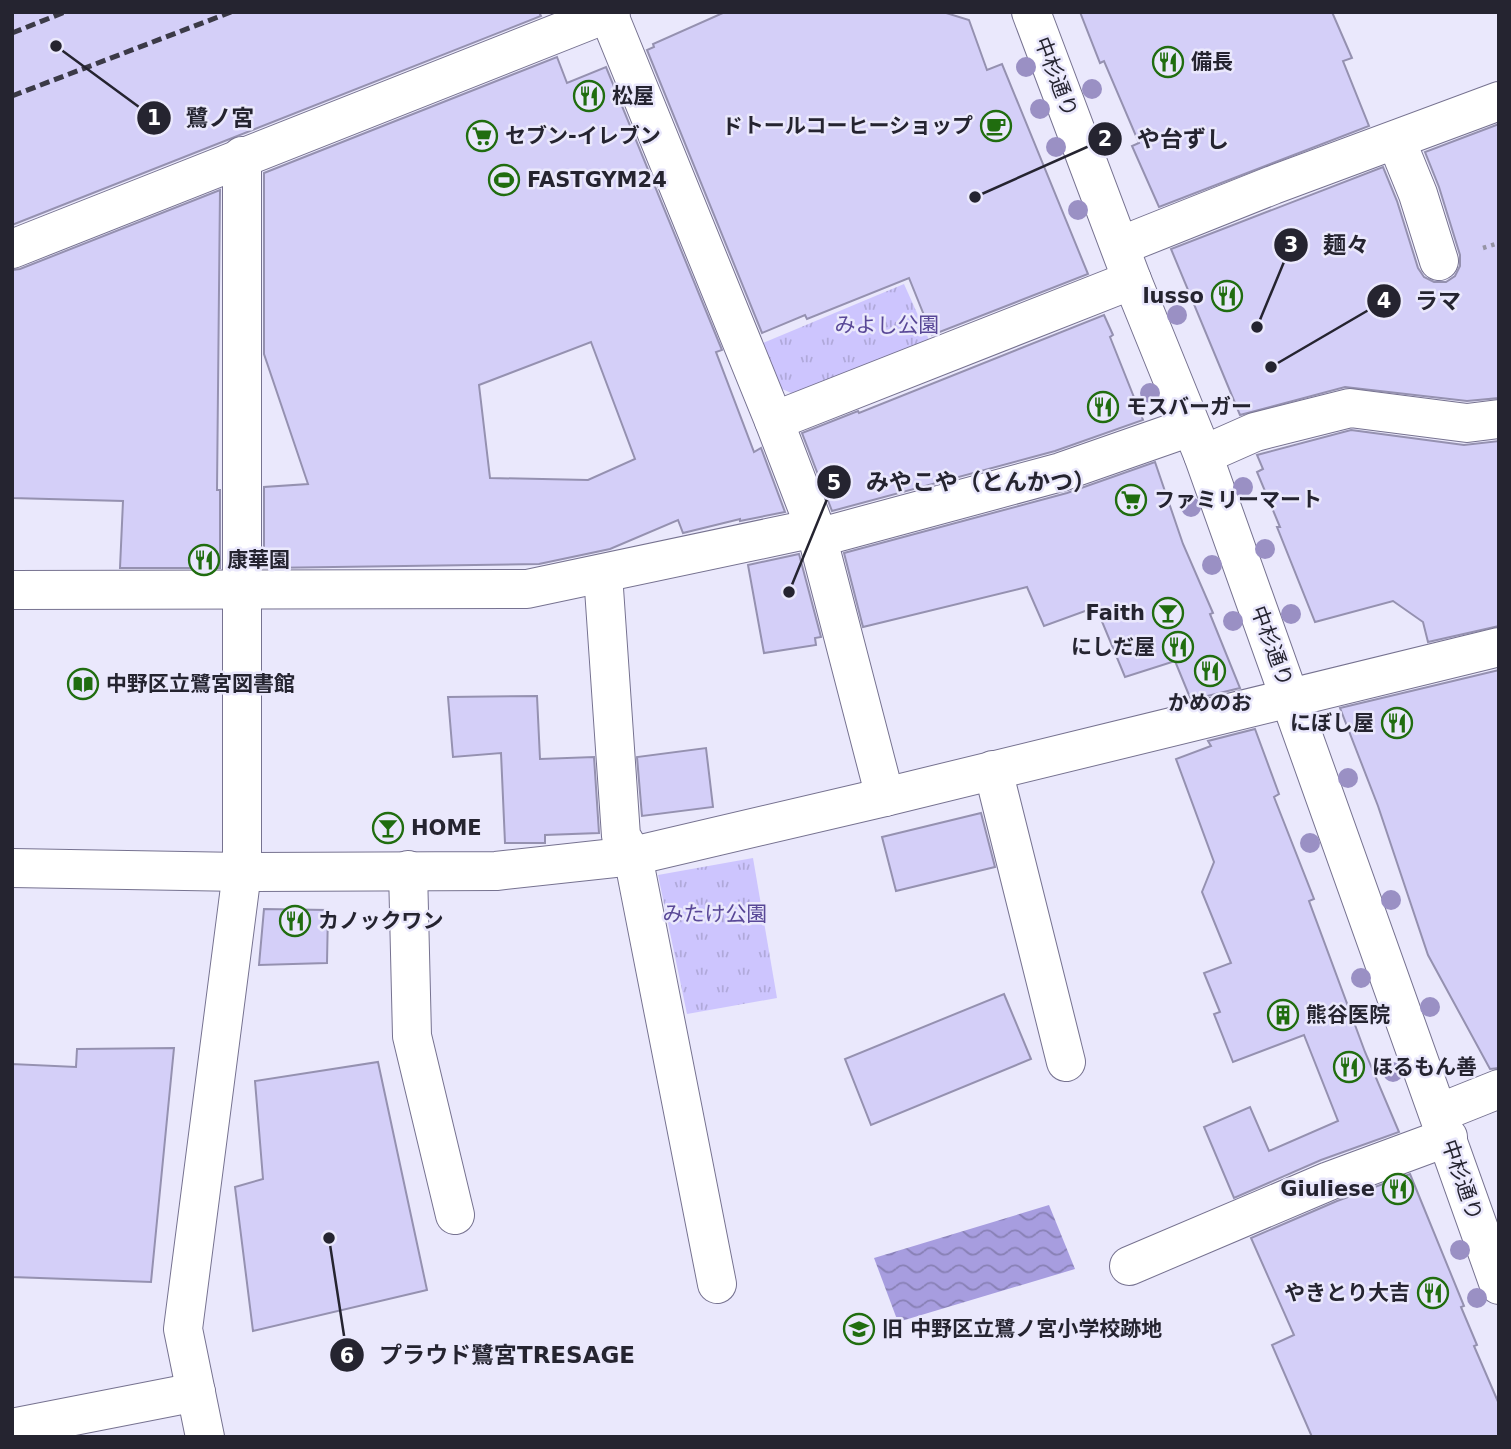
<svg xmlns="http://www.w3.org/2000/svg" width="1511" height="1449" viewBox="0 0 1511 1449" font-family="'DejaVu Sans','Noto Sans JP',sans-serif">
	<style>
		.park { fill: url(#park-tufts) }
		.water { fill: url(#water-waves) }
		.building { fill: #d4cff8; stroke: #9591b0; stroke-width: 2; fill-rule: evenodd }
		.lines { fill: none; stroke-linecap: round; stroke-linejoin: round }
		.minor-casing { stroke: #767290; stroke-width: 40 }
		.major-casing { stroke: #767290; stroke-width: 40 }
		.path { stroke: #9694a5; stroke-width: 4.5; stroke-dasharray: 3.5 5; stroke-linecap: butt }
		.minor { stroke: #fff; stroke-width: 38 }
		.major { stroke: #fff; stroke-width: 38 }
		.rail { stroke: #3b3a47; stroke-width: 5; stroke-dasharray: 10 5; stroke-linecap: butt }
		.tree { fill: #9a90c4 }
		.labels { text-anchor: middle; stroke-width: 5; stroke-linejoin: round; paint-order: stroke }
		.poi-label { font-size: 21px; font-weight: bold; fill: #252430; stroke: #eae8fc; text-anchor: start }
		.street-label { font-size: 21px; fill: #252430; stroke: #eae8fc }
		.park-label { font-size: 21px; fill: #594897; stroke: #eae8fc }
		.leader { fill: none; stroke: #252430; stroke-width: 2.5 }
		.callout-dot { fill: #252430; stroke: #eae8fc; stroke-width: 2.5 }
		.mark-label { font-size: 21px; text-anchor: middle; font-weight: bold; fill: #fff }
		.callout-label { font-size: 23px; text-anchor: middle; font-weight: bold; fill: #252430; stroke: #eae8fc; stroke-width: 5; stroke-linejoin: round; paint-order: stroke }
	</style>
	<defs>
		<pattern id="park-tufts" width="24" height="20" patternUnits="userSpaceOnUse" patternTransform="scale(1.75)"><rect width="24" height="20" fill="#cdc5fe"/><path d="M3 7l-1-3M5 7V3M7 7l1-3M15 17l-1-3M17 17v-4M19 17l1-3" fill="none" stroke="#b0a9da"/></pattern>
		<pattern id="water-waves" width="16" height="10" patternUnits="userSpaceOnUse" patternTransform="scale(1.75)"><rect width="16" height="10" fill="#a79ddf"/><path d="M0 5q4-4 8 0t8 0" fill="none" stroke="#8880b5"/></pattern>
	</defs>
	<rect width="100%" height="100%" fill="#eae8fc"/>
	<g class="park">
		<polygon points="904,284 930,342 796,395 782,389 763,343"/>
		<polygon points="753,858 777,998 687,1014 658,875"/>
	</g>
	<polygon class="water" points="1049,1205 1075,1269 898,1322 874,1258"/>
	<g class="building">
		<polygon points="12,12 539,12 541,16 12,225"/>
		<polygon points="725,12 943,12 969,20 987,70 1002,64 1088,274 932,335 909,278 807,319 805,315 762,333 647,50 654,47 653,44"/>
		<polygon points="1080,12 1332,12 1352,58 1343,61 1369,126 1159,207 1132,146 1139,143 1104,61 1100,63"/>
		<path d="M557,57L567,83L606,67L722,350L716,352L754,452L761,448L785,512L740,521V519L683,533L678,520L610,549L539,564L264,568V487L308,484L264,354V173ZM591,342L635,459L588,480L490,478L479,385Z"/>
		<polygon points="1499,124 1499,398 1467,401 1345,387 1240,415 1171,249 1383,167 1397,201 1418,268 1424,277 1434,282 1446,282 1455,276 1460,266 1460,255 1439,187 1425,152"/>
		<polygon points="220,190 217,490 220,490 220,568 120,568 123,501 12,498 12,270 20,269"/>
		<polygon points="1104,315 1113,335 1110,337 1143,420 1055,451 832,511 802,433 858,411 859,413"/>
		<polygon points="1351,430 1464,445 1499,441 1499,626 1428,642 1423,622 1393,601 1315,622 1277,527 1280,527 1257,472 1263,469 1257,455"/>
		<polygon points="1155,462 1183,544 1213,613 1210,614 1240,688 1191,700 1175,661 1125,677 1096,607 1044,626 1027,587 863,627 844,553 1067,493"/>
		<polygon points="799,554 821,637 815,638 816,645 764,653 748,565"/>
		<polygon points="1499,670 1499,1068 1490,1069 1428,955 1378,806 1340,708"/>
		<polygon points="537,696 540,759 594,757 599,833 545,835 545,843 505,843 501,753 453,757 448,697"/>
		<polygon points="1255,729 1279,794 1274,797 1314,899 1309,901 1365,1052 1399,1132 1321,1160 1234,1198 1204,1127 1250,1107 1269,1151 1338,1121 1304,1035 1233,1062 1214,1014 1220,1012 1204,973 1231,963 1202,892 1214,862 1176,759 1211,746 1208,741"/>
		<polygon points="706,748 713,807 642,816 637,757"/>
		<polygon points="981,813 995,867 896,891 882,837"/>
		<polygon points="264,909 328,910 327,963 259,965"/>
		<polygon points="1004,994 1031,1059 871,1125 845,1059"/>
		<polygon points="174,1048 151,1282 12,1277 12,1064 76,1067 77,1049"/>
		<polygon points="378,1062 427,1290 253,1331 235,1187 263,1179 255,1081"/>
		<polygon points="1410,1174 1464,1306 1461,1307 1477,1345 1474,1346 1499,1404 1499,1437 1312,1437 1272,1345 1294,1335 1251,1238 1337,1201"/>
	</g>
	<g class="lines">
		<g class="minor-casing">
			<g id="minor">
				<polyline points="608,13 774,421 815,528 885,797"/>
				<polyline points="1396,140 1418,194 1439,261"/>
				<polyline points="1120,246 1273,185 1499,101"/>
				<polyline points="12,249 611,12"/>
				<polyline points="774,421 1132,280"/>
				<polyline points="1203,455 1255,432 1350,408 1467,423 1499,419"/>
				<polyline points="817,538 1061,472 1190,427"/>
				<polyline points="603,574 621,836 633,856 717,1284"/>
				<polyline points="12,590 527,589 815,528"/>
				<polyline points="993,770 1066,1062"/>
				<polyline points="12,868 242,872 496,871 633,856 885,797 1499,647"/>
				<polyline points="408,870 412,1036 455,1215"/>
				<polyline points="1439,1113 1499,1089"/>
				<polyline points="1129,1266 1329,1181 1448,1137"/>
				<polyline points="12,1428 196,1392"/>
				<polyline points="205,1437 183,1329 242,872 242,156"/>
			</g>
		</g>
		<g class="major-casing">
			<polyline id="major" points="1031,12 1132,280 1203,455 1499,1285"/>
		</g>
		<polyline class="path" points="1483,248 1499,243"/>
		<use href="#minor" class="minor"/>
		<use href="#major" class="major"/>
		<g class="rail">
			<polyline points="12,33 65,12"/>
			<polyline points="12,96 231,12"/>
		</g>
	</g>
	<g class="tree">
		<circle cx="1026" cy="67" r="10"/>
		<circle cx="1092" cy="89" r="10"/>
		<circle cx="1040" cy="109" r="10"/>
		<circle cx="1109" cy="138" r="10"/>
		<circle cx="1056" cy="147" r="10"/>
		<circle cx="1078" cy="210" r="10"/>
		<circle cx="1177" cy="315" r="10"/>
		<circle cx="1150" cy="393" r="10"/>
		<circle cx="1243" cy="487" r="10"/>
		<circle cx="1191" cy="507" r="10"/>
		<circle cx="1265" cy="549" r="10"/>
		<circle cx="1212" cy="565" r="10"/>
		<circle cx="1291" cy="614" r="10"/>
		<circle cx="1233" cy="621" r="10"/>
		<circle cx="1348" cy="778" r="10"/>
		<circle cx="1310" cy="843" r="10"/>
		<circle cx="1391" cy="900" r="10"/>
		<circle cx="1361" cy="978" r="10"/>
		<circle cx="1430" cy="1007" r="10"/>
		<circle cx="1393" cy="1072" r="10"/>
		<circle cx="1460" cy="1250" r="10"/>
		<circle cx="1477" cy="1298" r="10"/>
	</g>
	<defs>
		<g id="restaurant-ring" transform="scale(1.575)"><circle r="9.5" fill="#eae8fc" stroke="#206d0f" stroke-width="1.5"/><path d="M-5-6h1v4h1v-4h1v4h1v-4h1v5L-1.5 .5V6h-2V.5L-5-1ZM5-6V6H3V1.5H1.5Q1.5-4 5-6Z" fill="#206d0f"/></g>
		<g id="cafe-ring" transform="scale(1.575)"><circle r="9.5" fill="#eae8fc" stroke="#206d0f" stroke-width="1.5"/><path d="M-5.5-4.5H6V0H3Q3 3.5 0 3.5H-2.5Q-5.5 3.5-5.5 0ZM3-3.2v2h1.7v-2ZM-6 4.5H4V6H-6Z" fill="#206d0f"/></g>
		<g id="supermarket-ring" transform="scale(1.575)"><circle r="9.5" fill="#eae8fc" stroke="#206d0f" stroke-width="1.5"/><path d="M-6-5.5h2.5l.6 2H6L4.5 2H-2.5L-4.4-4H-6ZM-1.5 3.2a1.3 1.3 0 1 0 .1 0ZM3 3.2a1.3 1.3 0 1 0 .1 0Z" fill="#206d0f"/></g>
		<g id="stadium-ring" transform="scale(1.575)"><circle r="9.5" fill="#eae8fc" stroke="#206d0f" stroke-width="1.5"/><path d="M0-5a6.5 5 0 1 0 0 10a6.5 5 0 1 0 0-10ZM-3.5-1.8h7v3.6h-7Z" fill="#206d0f"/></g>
		<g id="bar-ring" transform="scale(1.575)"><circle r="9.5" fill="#eae8fc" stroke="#206d0f" stroke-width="1.5"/><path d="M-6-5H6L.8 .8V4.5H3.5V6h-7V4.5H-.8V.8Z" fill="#206d0f"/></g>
		<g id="library-ring" transform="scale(1.575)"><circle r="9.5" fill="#eae8fc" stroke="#206d0f" stroke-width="1.5"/><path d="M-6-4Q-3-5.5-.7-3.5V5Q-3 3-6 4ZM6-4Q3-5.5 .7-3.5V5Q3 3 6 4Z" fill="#206d0f"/></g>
		<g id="building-ring" transform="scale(1.575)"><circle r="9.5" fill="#eae8fc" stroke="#206d0f" stroke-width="1.5"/><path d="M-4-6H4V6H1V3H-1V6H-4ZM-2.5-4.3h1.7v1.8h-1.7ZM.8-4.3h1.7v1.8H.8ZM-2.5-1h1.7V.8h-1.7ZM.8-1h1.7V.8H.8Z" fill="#206d0f"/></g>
		<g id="school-ring" transform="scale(1.575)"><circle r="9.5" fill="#eae8fc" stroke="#206d0f" stroke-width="1.5"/><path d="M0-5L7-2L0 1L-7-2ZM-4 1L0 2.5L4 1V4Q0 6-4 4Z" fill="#206d0f"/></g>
	</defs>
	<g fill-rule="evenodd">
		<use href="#restaurant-ring" x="1168" y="62"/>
		<use href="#restaurant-ring" x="589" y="96"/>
		<use href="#cafe-ring" x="996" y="126"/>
		<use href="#supermarket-ring" x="482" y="136"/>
		<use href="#stadium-ring" x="504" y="180"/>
		<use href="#restaurant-ring" x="1227" y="296"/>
		<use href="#restaurant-ring" x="1103" y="407"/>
		<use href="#supermarket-ring" x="1131" y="500"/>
		<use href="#restaurant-ring" x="204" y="560"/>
		<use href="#bar-ring" x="1168" y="613"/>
		<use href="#restaurant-ring" x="1178" y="647"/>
		<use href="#restaurant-ring" x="1210" y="671"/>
		<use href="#library-ring" x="83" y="684"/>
		<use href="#restaurant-ring" x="1397" y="723"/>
		<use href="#bar-ring" x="388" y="828"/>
		<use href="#restaurant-ring" x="295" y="921"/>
		<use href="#building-ring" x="1283" y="1015"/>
		<use href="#restaurant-ring" x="1349" y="1067"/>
		<use href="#restaurant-ring" x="1398" y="1189"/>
		<use href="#restaurant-ring" x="1433" y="1293"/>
		<use href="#school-ring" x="859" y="1329"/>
	</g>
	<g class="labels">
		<g class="poi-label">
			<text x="1191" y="69">備長</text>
			<text x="612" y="103">松屋</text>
			<text x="973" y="133" text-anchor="end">ドトールコーヒーショップ</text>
			<text x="505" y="143">セブン-イレブン</text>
			<text x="527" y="187">FASTGYM24</text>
			<text x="1204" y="303" text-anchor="end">lusso</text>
			<text x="1126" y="414">モスバーガー</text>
			<text x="1154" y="507">ファミリーマート</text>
			<text x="227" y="567">康華園</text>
			<text x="1145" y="620" text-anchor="end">Faith</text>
			<text x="1155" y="654" text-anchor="end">にしだ屋</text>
			<text x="106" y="691">中野区立鷺宮図書館</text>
			<text x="1210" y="710" text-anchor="middle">かめのお</text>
			<text x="1374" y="730" text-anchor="end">にぼし屋</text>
			<text x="411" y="835">HOME</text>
			<text x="318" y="928">カノックワン</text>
			<text x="1306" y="1022">熊谷医院</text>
			<text x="1372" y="1074">ほるもん善</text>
			<text x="1375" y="1196" text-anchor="end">Giuliese</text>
			<text x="1410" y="1300" text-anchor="end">やきとり大吉</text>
			<text x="882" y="1336">旧 中野区立鷺ノ宮小学校跡地</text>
		</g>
		<g class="street-label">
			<text transform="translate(1056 77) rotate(69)" y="7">中杉通り</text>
			<text transform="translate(1272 646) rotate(70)" y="7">中杉通り</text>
			<text transform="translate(1462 1180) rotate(71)" y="7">中杉通り</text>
		</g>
		<g class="park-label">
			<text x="887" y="332">みよし公園</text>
			<text x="715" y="921">みたけ公園</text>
		</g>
	</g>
	<path class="leader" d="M56 46L154 118M975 197L1105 139M1257 327L1291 245M1271 367L1384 301M789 592L834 482M329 1238L347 1355"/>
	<g class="callout-dot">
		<circle cx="56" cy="46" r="7"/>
		<circle cx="975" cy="197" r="7"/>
		<circle cx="1257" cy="327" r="7"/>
		<circle cx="1271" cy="367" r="7"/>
		<circle cx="789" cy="592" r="7"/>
		<circle cx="329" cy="1238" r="7"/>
		<circle cx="154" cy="118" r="18"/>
		<circle cx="1105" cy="139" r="18"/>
		<circle cx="1291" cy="245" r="18"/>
		<circle cx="1384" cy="301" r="18"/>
		<circle cx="834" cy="482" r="18"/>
		<circle cx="347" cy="1355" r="18"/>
	</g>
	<g class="mark-label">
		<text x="154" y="125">1</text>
		<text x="1105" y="146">2</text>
		<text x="1291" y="252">3</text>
		<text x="1384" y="308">4</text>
		<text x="834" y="490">5</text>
		<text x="347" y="1363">6</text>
	</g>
	<g class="callout-label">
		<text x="220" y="126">鷺ノ宮</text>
		<text x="1183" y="147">や台ずし</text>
		<text x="1346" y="253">麺々</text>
		<text x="1438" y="309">ラマ</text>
		<text x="981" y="490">みやこや（とんかつ）</text>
		<text x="507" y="1363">プラウド鷺宮TRESAGE</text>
	</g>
	<rect width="1511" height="1449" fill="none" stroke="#252430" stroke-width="28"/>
</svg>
